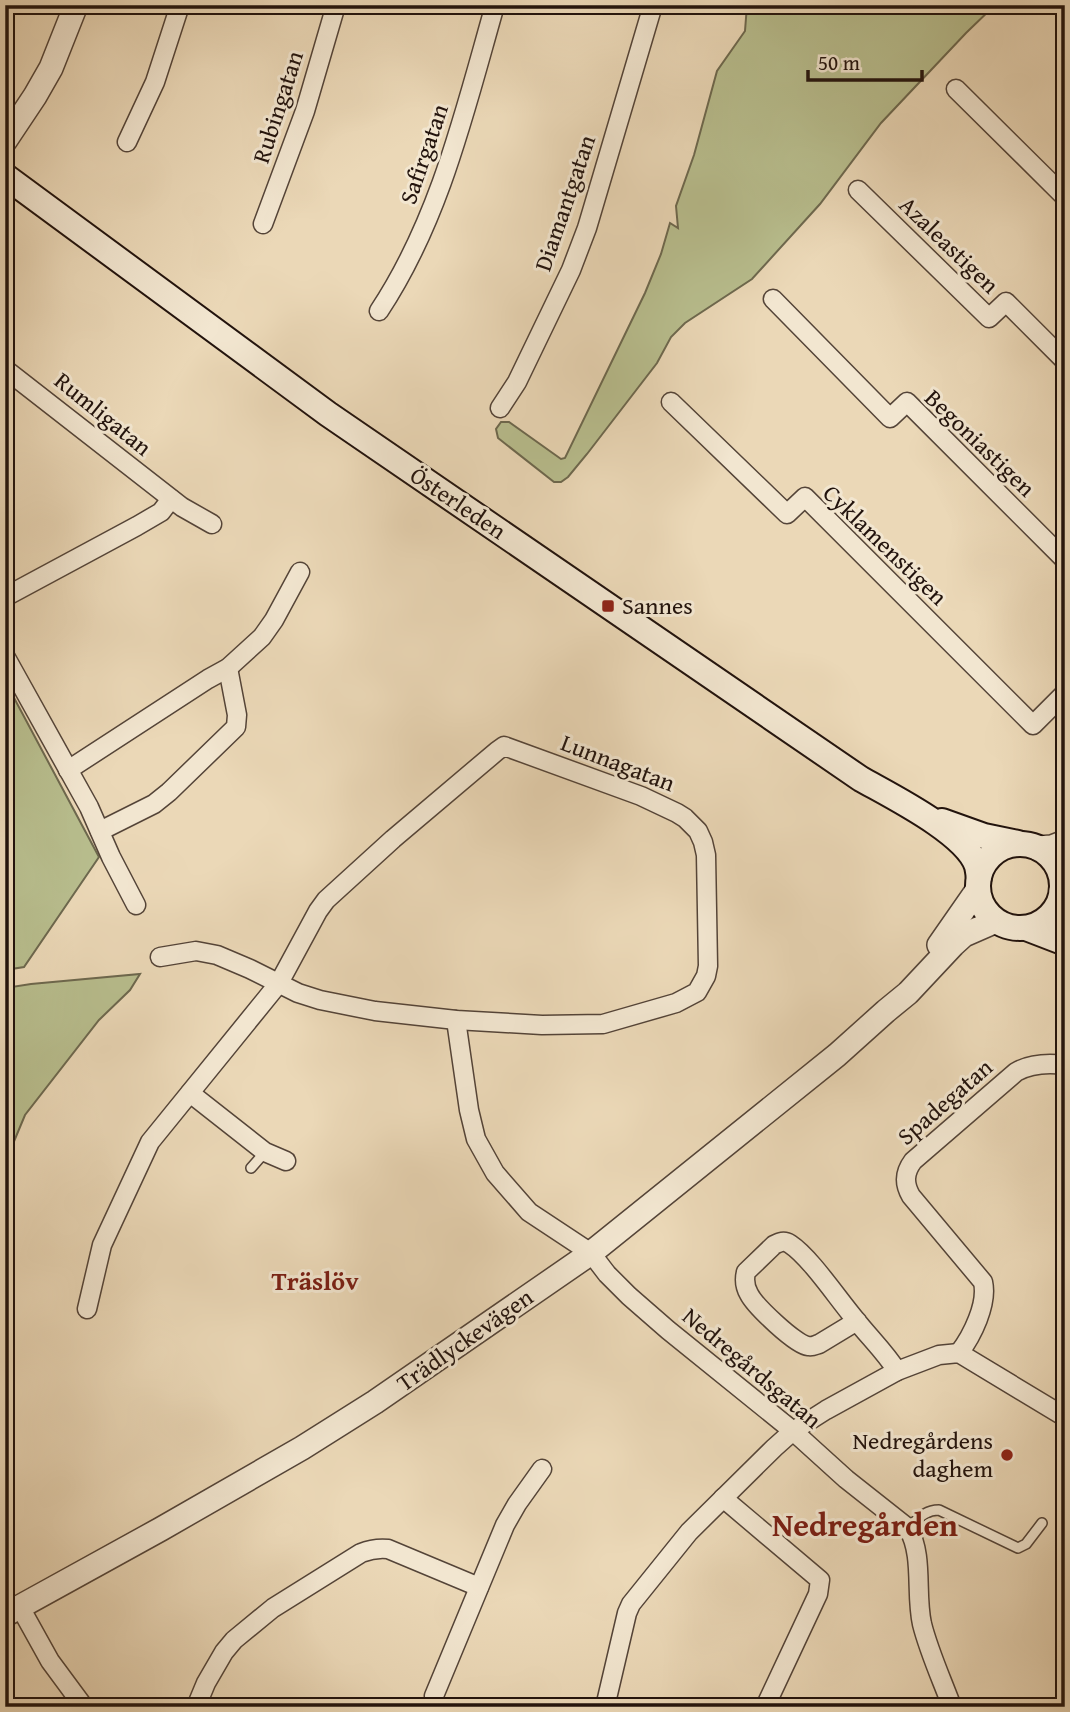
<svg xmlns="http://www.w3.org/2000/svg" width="1070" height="1712" viewBox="0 0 1070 1712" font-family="'Gentium Book Plus',serif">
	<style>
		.green { fill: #b8be8e; stroke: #6d684e; stroke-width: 2 }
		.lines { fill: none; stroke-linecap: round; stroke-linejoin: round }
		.service-casing { stroke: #544438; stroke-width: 12 }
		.minor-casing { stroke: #544438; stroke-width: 21 }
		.tertiary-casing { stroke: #544438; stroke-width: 26 }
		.secondary-casing { stroke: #22130d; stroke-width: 28 }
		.service { stroke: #f2e6d0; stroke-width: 9 }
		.minor { stroke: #f2e6d0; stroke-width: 18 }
		.tertiary { stroke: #f2e6d0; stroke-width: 23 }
		.secondary { stroke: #f2e6d0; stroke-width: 24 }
		.poi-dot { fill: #8f2418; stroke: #f2e6d0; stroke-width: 2.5 }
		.labels { text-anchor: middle; stroke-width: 6; stroke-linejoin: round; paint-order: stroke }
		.street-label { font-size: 24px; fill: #22130d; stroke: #f2e6d0 }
		.poi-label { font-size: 24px; fill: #22130d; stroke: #f2e6d0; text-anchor: start }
		.neighbourhood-label { font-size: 26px; font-weight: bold; fill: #7a1f14; stroke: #f2e6d0 }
		.district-label { font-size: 32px; font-weight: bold; fill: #7a1f14; stroke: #f2e6d0 }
	</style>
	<rect width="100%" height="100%" fill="#ebd8b7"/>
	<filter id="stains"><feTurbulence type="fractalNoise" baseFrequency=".00286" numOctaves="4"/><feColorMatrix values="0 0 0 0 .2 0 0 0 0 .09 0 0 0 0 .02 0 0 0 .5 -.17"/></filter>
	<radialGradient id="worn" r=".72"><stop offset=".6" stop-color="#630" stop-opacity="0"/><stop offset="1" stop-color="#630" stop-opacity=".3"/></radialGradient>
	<g class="green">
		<polygon points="747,5 995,5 966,33 881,123 820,204 752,279 685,323 671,337 657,363 587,454 568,477 561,482 554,482 498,438 496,429 501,422 509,422 561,459 565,458 645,293 661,254 670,223 678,228 676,206 694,155 717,71 745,31"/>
		<polygon points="5,681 99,857 24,967 5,970"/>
		<polygon points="140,974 130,990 99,1020 25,1115 5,1163 5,988 31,984"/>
	</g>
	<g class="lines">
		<g class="service-casing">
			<g id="service">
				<polyline points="251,1168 265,1152"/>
				<path d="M908,1528C918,1519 925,1510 939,1510L1018,1548L1026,1544L1042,1523"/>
			</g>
		</g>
		<g class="minor-casing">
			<g id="minor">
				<polyline points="956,89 1065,197"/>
				<polyline points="127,142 155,82 180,5"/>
				<polyline points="858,190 989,318 1006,302 1065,361"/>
				<polyline points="263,224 305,111 336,5"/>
				<polyline points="773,299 890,418 907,402 1065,560"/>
				<path d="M379,311C440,219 465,110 495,5"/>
				<polyline points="5,369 182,507 212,524"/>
				<polyline points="671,402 787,514 805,497 1033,725 1065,693"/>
				<polyline points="500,408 517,382 571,270 587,228 653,5"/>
				<polyline points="5,597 137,526 161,512 171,499"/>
				<polyline points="5,656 89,807 111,857 136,905"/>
				<polyline points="68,770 208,679 228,668 262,637 274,620 300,572"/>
				<polyline points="100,831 154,804 169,792 236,727 237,715 228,668"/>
				<path d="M456,1020L469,1110L476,1139L495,1173L529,1212L591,1253L607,1274L629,1296L668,1330L793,1431L846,1479L908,1528C924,1556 915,1593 922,1624C929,1652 942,1680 952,1707"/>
				<polyline points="190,1093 265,1152 286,1161"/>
				<polyline points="87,1309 102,1245 150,1142 279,983 318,911 326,900 393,839 497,751 504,746 641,796 677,813 685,818 698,831 703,842 706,855 708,966 706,976 697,992 676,1003 603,1024 542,1025 456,1020 375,1011 320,1000 298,993 250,969 217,955 196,951 160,957"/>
				<path d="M857,1321L819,1344C815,1345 813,1347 808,1346C796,1345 755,1306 749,1294C745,1287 744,1280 746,1272L774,1245C780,1242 784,1240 790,1244C810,1257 838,1299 855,1319C869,1337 885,1352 897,1371"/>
				<path d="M959,1353C972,1336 988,1304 983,1282L911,1196C904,1184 904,1173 913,1161L1016,1072C1030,1064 1049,1063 1065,1065"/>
				<polyline points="723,1498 820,1580 818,1594 765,1707"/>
				<polyline points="20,1607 50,1661 84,1707"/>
				<polyline points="434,1696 505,1525 517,1504 542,1469"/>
				<path d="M196,1707L206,1683L224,1652L234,1640L273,1608L361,1553C371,1549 378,1548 388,1549L479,1587"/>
				<polyline points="605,1707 627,1613 631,1604 689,1532 774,1448 793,1431 826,1410 897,1371 939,1355 959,1353 1065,1417"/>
			</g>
		</g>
		<g class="tertiary-casing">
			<g id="tertiary">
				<polyline points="5,141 35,96 51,68 76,5"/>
				<polyline points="1037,848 1052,847 1065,842"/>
				<polyline points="1061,891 1065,884"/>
				<polyline points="939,945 978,889"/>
				<polyline points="5,1615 161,1529 302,1448 375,1402 591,1253 837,1055 886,1011 908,993 953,945 964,935 996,921"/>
			</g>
		</g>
		<g class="secondary-casing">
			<g id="secondary">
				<path d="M5,176L328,414L861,779C891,796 966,833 977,866C978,870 978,873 979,877"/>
				<polyline points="942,821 984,836 1018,843"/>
				<circle cx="1020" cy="886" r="42"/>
				<polyline points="1026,928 1065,943"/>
			</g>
		</g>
		<use href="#service" class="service"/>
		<use href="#minor" class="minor"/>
		<use href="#tertiary" class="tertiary"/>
		<use href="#secondary" class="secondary"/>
	</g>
	<g class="poi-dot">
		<rect x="601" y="599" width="14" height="14" rx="3.5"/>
		<circle cx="1007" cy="1455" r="7"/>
	</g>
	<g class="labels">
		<g class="street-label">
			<text transform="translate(278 107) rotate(-72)" y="8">Rubingatan</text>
			<text transform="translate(424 154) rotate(-71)" y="8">Safirgatan</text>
			<text transform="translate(565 203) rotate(-71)" y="8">Diamantgatan</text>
			<text transform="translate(949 245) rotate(44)" y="8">Azaleastigen</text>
			<text transform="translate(103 414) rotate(39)" y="8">Rumligatan</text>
			<text transform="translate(980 443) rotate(44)" y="8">Begoniastigen</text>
			<text transform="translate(458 503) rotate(34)" y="8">Österleden</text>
			<text transform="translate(885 545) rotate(44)" y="8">Cyklamenstigen</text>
			<text transform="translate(618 763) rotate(21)" y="8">Lunnagatan</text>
			<text transform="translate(945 1102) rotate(-41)" y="8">Spadegatan</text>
			<text transform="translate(465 1340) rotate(-35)" y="8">Trädlyckevägen</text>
			<text transform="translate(752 1368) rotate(40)" y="8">Nedregårdsgatan</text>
		</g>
		<g class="poi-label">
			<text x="622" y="614">Sannes</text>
			<text x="993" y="1449" text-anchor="end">Nedregårdens<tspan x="993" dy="28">daghem</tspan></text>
		</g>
		<g class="neighbourhood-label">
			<text x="315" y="1290">Träslöv</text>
		</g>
		<g class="district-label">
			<text x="865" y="1536">Nedregården</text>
		</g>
	</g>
	<rect width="1070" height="1712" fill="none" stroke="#ebd8b7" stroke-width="28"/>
	<rect x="7" y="7" width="1056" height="1698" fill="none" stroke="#22130d" stroke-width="3.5"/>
	<rect x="14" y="14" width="1042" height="1684" fill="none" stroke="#22130d" stroke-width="2"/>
	<path d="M808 70v10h114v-10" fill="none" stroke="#22130d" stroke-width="3.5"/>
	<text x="818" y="70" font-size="21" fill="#22130d" stroke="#f2e6d0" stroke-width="5" paint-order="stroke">50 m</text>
	<rect width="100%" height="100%" filter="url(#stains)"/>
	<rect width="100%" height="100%" fill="url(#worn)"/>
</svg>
